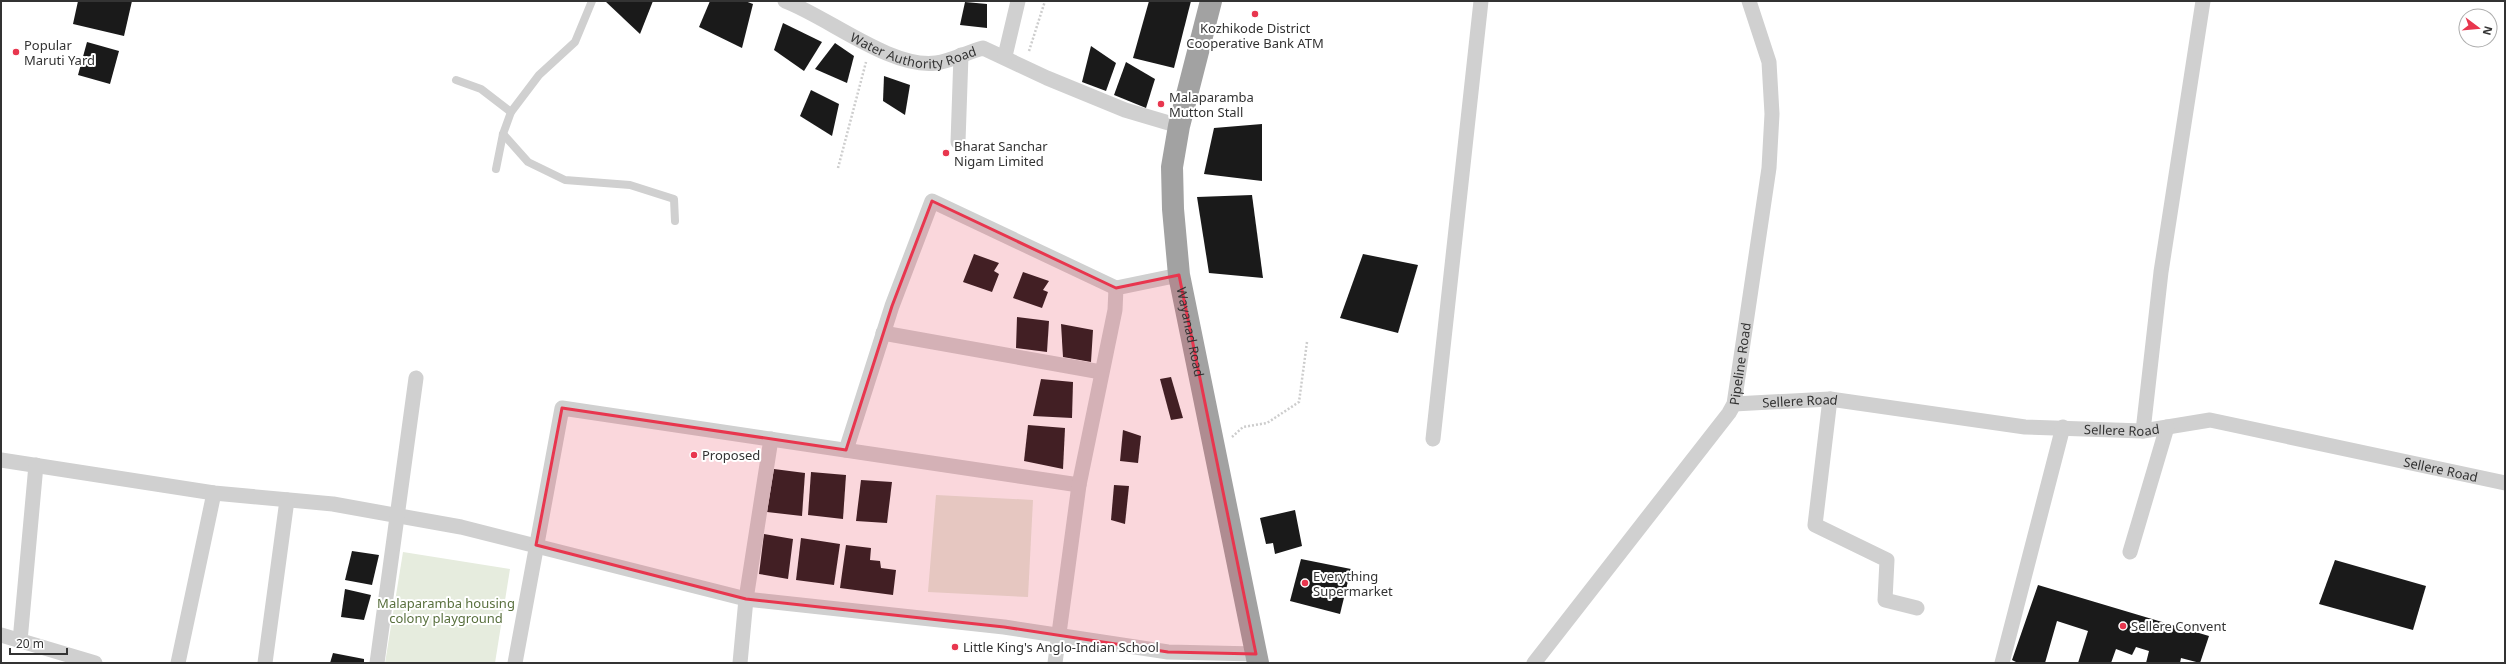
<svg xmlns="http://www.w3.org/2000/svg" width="2506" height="664" viewBox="0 0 2506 664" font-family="'Noto Sans',sans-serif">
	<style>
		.green { fill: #e6ecde }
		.building { fill: #1a1a1a }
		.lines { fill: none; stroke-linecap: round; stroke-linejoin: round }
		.path { stroke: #cdcdcd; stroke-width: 2.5; stroke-dasharray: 2 2; stroke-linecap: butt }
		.service { stroke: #d0d0d0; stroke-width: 8 }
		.minor { stroke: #d0d0d0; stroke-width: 15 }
		.trunk { stroke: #a2a2a2; stroke-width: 22 }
		.marked { fill: #e8364e; fill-opacity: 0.2; stroke: #e8364e; stroke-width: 3; stroke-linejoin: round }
		.poi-dot { fill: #e8364e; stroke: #fff; stroke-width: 1.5 }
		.labels { text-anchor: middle; stroke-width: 4; stroke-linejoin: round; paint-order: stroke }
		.poi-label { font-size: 13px; fill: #333; stroke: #fff; text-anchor: start }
		.street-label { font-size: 13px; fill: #333; stroke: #fff }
		.park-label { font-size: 13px; fill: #59703e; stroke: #fff }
	</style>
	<rect width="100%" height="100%" fill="#fff"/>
	<g class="green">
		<polygon points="936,495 1033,500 1028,597 928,592"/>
		<polygon points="403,552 510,569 495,663 385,663"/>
	</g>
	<g class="building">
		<polygon points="78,1 132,1 124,36 73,24"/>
		<polygon points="605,1 653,1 640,34"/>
		<polygon points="710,1 745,1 753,4 742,48 699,27"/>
		<polygon points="1149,1 1191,1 1174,68 1133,58"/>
		<polygon points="965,2 987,4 987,28 960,25"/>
		<polygon points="783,23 822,42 804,71 774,50"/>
		<polygon points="87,42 119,51 110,84 78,75"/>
		<polygon points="835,43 854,56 847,83 815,69"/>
		<polygon points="1091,46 1116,63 1106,91 1082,82"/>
		<polygon points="1126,62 1155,79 1146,108 1114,95"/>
		<polygon points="884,76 910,85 905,115 883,101"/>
		<polygon points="811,90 839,104 832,136 800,116"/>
		<polygon points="1262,124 1262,181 1204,174 1214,128"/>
		<polygon points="1252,195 1263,278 1209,273 1197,197"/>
		<polygon points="974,254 999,263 994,271 999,274 992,292 963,282"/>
		<polygon points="1363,254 1418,265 1398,333 1340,318"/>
		<polygon points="1023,272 1049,281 1043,290 1048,292 1042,308 1013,298"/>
		<polygon points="1017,317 1049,321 1047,352 1016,348"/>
		<polygon points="1061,324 1093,330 1091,362 1063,357"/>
		<polygon points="1171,377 1183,418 1171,420 1160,379"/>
		<polygon points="1041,379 1073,382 1072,418 1033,416"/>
		<polygon points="1028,425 1065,428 1063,469 1024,461"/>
		<polygon points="1123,430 1141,436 1138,463 1120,461"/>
		<polygon points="774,469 805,473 802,516 767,512"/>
		<polygon points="811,472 846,475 843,519 808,515"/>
		<polygon points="861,480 892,482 887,523 856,521"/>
		<polygon points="1114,485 1129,486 1125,524 1111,520"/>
		<polygon points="1295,510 1302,546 1275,554 1273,543 1266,544 1260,518"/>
		<polygon points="764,534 793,539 788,579 759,574"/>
		<polygon points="801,538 840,544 834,585 796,580"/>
		<polygon points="846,545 871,548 870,560 880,561 881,568 896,570 893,595 840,588"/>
		<polygon points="352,551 379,555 372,585 345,580"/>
		<polygon points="1301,559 1351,569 1340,614 1290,601"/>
		<polygon points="2335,560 2426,586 2413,630 2319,604"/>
		<polygon points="2038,585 2209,636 2200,663 2181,658 2180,663 2146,663 2149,651 2136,647 2132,655 2116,649 2111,663 2078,663 2088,631 2057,621 2045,663 2018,663 2012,660"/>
		<polygon points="345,589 371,595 364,620 341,617"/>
		<polygon points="333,653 364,659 364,663 330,663"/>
	</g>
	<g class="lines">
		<g class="path">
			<polyline points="1029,51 1045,1"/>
			<polyline points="838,168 866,62"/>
			<polyline points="1232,437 1243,427 1267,423 1299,402 1307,342"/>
		</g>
		<g class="service">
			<polyline points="456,80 481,89 511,112"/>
			<polyline points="503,134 528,162 565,180 630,185 674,199 675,221"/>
			<polyline points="496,169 503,134 511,112 539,75 575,42 592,1"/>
		</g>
		<g class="minor">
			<path id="s1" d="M785,1C828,17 891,69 936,63C951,61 968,52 983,48L1047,78L1125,110L1179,126"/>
			<polyline points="1005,56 1018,1"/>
			<polyline points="958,142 961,55"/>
			<polyline points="883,333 1101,372"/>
			<polyline points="1830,399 1815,525 1887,560 1885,600 1917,608"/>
			<path id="s2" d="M1734,404L1830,399L2025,427L2143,431L2210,420L2505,483"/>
			<polyline points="2143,431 2161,272 2203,1"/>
			<polyline points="1433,439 1481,1"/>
			<polyline points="846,450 892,306 932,201 1116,288"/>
			<polyline points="1,460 214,493 333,504 461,527 746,599 1004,627 1168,652 1256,654"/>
			<polyline points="2130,552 2167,427"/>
			<polyline points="1,635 95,663"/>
			<polyline points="20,641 36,465"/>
			<polyline points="178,663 214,493"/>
			<polyline points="265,663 287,500"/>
			<polyline points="377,663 416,378"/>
			<polyline points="515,663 562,408 1079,485"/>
			<polyline points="740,663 746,599 771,439"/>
			<polyline points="1055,663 1079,485 1115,310 1116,288 1179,275"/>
			<path id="s3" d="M1534,663L1729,413L1734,404L1769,168L1772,114L1769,62L1749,1"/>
			<polyline points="2002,663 2063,427"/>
		</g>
		<path class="trunk" id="s4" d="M1211,1L1179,126L1172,167L1173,209L1179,275L1258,663"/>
	</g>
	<path class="marked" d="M932,201L1116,288L1179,275L1256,654L1168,652L1004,627L746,599L536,545L562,408L846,450L892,306Z"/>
	<g class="poi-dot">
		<circle cx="1255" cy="14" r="4"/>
		<circle cx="16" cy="52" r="4"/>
		<circle cx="1161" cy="104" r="4"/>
		<circle cx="946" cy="153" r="4"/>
		<circle cx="694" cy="455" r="4"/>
		<circle cx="1305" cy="583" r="4"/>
		<circle cx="2123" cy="626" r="4"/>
		<circle cx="955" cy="647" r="4"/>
	</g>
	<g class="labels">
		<g class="poi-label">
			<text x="1255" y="33" text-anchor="middle">Kozhikode District<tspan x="1255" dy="15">Cooperative Bank ATM</tspan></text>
			<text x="24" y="50">Popular<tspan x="24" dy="15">Maruti Yard</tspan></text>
			<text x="1169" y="102">Malaparamba<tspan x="1169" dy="15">Mutton Stall</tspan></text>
			<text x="954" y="151">Bharat Sanchar<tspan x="954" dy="15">Nigam Limited</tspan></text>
			<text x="702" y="460">Proposed</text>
			<text x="1313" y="581">Everything<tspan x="1313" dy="15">Supermarket</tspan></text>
			<text x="2131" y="631">Sellere Convent</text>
			<text x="963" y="652">Little King's Anglo-Indian School</text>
		</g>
		<g class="street-label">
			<text dy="5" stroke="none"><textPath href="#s1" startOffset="141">Water Authority Road</textPath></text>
			<text dy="5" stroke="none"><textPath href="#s4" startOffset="337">Wayanad Road</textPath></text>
			<text dy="5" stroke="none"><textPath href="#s3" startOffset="368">Pipeline Road</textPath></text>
			<text dy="5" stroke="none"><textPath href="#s2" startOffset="66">Sellere Road</textPath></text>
			<text dy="5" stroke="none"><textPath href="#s2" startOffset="390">Sellere Road</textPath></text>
			<text dy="5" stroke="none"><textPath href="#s2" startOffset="715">Sellere Road</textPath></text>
		</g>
		<g class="park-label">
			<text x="446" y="608">Malaparamba housing<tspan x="446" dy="15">colony playground</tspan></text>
		</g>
	</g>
	<rect width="2506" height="664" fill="none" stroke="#333333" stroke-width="4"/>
	<g transform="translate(2478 28) rotate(106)"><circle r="19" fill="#ffffff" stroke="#adadad"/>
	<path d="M0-3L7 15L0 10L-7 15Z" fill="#e8364e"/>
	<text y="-6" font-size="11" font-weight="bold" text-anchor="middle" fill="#333333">N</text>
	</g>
	<path d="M10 648v6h57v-6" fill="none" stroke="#333333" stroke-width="2"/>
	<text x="16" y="648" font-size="12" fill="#333333" stroke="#ffffff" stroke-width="3" paint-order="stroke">20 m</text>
</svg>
